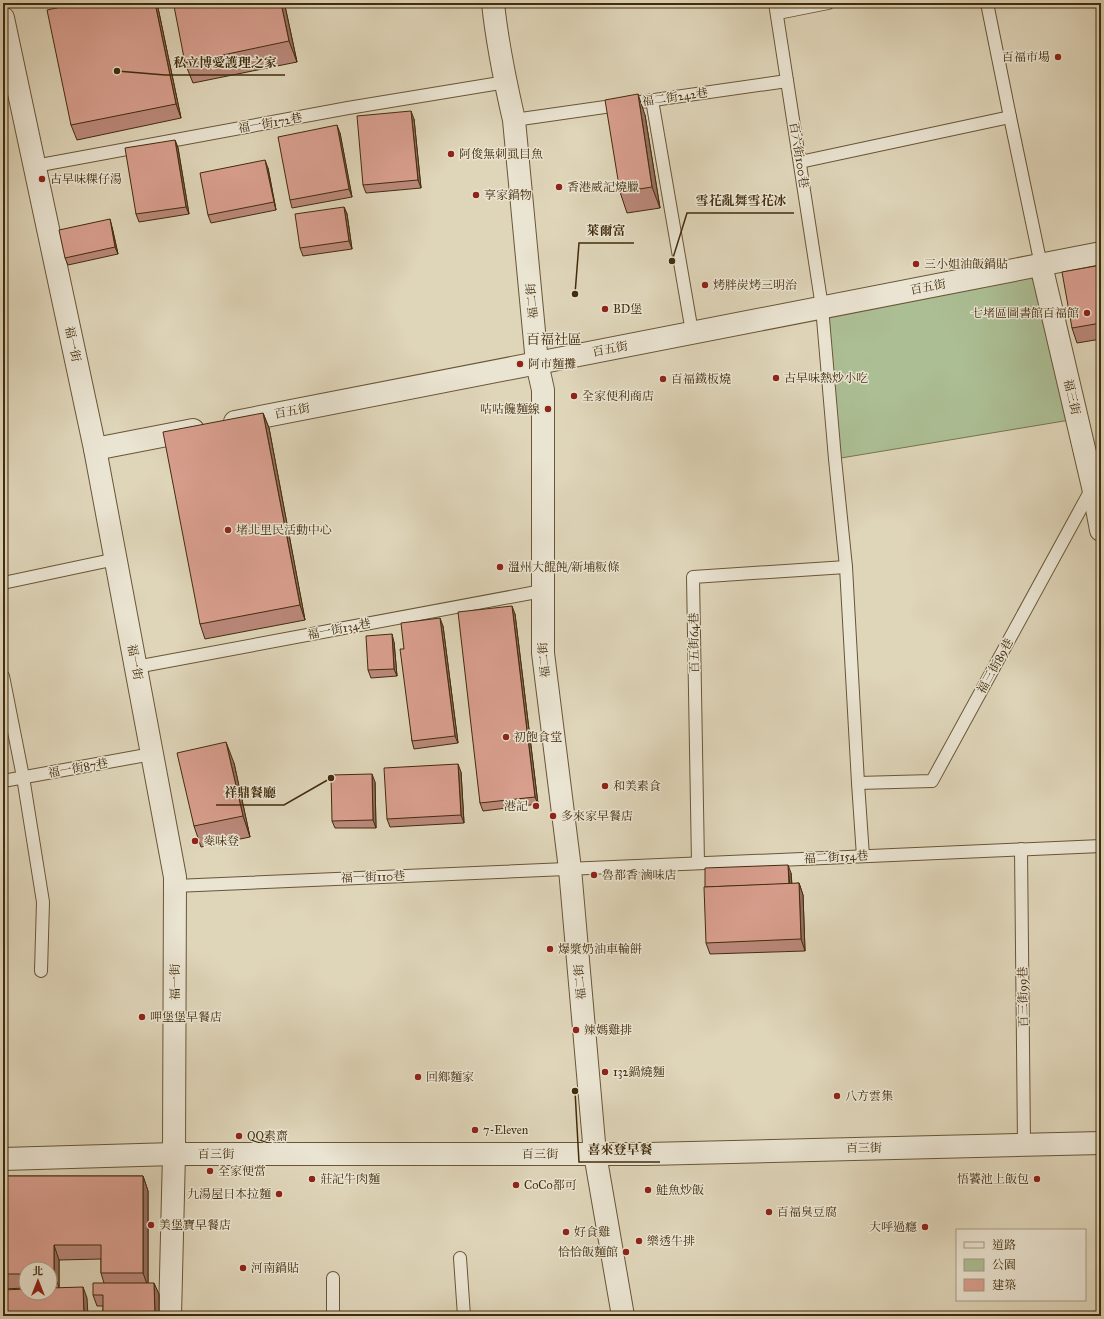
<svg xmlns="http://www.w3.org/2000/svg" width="1104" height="1319" viewBox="0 0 1104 1319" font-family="'IM FELL Great Primer','Noto Serif TC',serif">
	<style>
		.park { fill: #acbe94; stroke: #777550 }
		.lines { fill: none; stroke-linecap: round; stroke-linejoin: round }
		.lane-casing { stroke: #695636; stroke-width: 14 }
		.street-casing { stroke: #695636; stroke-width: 24 }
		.lane { stroke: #eae4d2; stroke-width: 12 }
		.street { stroke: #eae4d2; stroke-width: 22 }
		.wall { fill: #ba887a; stroke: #422c0b }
		.shaded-wall { fill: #976f63; stroke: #422c0b }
		.building { fill: #d89e8e; stroke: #422c0b }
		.poi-dot { fill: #8f2418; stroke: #eae4d2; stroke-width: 1.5 }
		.labels { text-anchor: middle; stroke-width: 3; stroke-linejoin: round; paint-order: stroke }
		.poi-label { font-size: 12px; fill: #422c0b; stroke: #eae4d2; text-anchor: start }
		.street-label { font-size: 12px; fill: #422c0b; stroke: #eae4d2 }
		.quarter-label { font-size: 14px; fill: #422c0b; stroke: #eae4d2 }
		.leader { fill: none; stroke: #422c0b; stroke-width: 1.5 }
		.callout-dot { fill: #422c0b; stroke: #eae4d2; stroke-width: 1.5 }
		.callout-label { font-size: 13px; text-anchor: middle; font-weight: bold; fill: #422c0b; stroke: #eae4d2; stroke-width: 3; stroke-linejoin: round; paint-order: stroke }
	</style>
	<rect width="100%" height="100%" fill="#dfd5b9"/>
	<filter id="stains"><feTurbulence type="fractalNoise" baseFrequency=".005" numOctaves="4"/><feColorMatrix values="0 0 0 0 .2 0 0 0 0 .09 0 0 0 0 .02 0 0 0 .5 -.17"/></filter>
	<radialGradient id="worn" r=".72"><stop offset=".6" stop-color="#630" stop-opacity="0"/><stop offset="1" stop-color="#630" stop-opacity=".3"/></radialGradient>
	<polygon class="park" points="1041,265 1070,420 835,459 822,307"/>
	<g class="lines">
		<g class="lane-casing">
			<g id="lane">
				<polyline points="775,3 822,307 835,459 846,567 858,783 863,856"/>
				<polyline points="987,3 1010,117 1041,265"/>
				<polyline points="778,13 828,3"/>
				<polyline points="652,100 692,332"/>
				<polyline points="514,120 787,81"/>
				<polyline points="800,162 1010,117"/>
				<polyline points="35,166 348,108 506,82"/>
				<polyline points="3,583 116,559"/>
				<polyline points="136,667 542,591"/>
				<polyline points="3,676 23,777 43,902 41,971"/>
				<polyline points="3,781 152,754"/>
				<polyline points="858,783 932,781 1092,488"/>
				<polyline points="1021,849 1024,1144"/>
				<polyline points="698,863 693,577 846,567"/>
				<polyline points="175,886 1101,846"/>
				<polyline points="460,1258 464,1316"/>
				<polyline points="333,1316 333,1278"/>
			</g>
		</g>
		<g class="street-casing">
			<g id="street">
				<path d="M493,3C497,42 505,81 514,120L537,363L543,390V653L570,869L595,1154L623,1316"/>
				<polyline points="3,18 95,449 175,877 174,1154 170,1316"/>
				<polyline points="1041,265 1093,487 1101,530"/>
				<polyline points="235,422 1101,253"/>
				<polyline points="95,449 193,430"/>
				<polyline points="3,1159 174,1154 647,1154 1101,1143"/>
			</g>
		</g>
		<use href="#lane" class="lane"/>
		<use href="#street" class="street"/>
	</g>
	<g class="wall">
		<polygon points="79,3 157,3 181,118 77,140 71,125"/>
		<polygon points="285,6 297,62 193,83 185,63"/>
		<polygon points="645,115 660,208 627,213 620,192"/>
		<polygon points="414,119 421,188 366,193 363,185"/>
		<polygon points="340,133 352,197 292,208 290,200"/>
		<polygon points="175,140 178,148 189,214 139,222 136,214"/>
		<polygon points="268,168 276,210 211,223 208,215"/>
		<polygon points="344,207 347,214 352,249 303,256 300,248"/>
		<polygon points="112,227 118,254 68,265 65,258"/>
		<polygon points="1101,265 1101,339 1077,343 1072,328"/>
		<polygon points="263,413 269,428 305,620 205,639 200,624"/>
		<polygon points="515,614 538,804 483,811 480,803"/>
		<polygon points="443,626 458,743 414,749 412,741 404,649"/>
		<polygon points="394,642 397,676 371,678 368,670"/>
		<polygon points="234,763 250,837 201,847 194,826"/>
		<polygon points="461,772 464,823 390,827 387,819"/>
		<polygon points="375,782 376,828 335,828 332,821"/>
		<polygon points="791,873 792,884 799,883 803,895 805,951 710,954 706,943"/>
		<polygon points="3,1176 143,1176 148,1191 148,1283 159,1294 159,1316 103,1316 103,1306 97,1306 93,1295 104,1283 101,1273 101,1259 59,1260 59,1288 87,1298 50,1293 50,1269 26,1269 26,1288 3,1289"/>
	</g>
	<g class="shaded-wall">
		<polygon points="155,3 157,3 181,118 176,104"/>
		<polygon points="281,3 284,3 285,6 297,62 289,41"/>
		<polygon points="638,94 645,115 660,208 652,187"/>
		<polygon points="411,111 414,119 421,188 418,180"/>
		<polygon points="337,125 340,133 352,197 349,189"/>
		<polygon points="175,140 178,148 189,214 186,207"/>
		<polygon points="265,160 268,168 276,210 274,202"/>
		<polygon points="344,207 347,214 352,249 349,241"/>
		<polygon points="110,219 112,227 118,254 115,247"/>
		<polygon points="263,413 269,428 305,620 300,605"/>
		<polygon points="512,606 515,614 538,804 535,797"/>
		<polygon points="440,618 443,626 458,743 455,736"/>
		<polygon points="392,634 394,642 397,676 394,669"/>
		<polygon points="226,742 234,763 250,837 243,816"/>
		<polygon points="458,764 461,772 464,823 461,815"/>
		<polygon points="372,774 375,782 376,828 373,820"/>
		<polygon points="788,865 791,873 792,895 790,887"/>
		<polygon points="799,883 803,895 805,951 801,939"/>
		<polygon points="143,1176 148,1191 148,1287 143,1273"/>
		<polygon points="54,1245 59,1260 59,1288 54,1273"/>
		<polygon points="154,1283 159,1294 159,1316 155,1316"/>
		<polygon points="83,1287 87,1298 88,1316 84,1316"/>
	</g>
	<g class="building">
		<polygon points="79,3 155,3 176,104 71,125 47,10"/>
		<polygon points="189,3 281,3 289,41 185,63 174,6"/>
		<polygon points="638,94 652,187 620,192 605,100"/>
		<polygon points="411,111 418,180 363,185 357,116"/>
		<polygon points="337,125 349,189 290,200 278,137"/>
		<polygon points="175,140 186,207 136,214 125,148"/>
		<polygon points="265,160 274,202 208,215 200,173"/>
		<polygon points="344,207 349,241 300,248 295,214"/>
		<polygon points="110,219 115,247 65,258 59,230"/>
		<polygon points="1101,265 1101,323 1072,328 1062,272"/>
		<polygon points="263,413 300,605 200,624 163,432"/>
		<polygon points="512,606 535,797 480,803 458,612"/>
		<polygon points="440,618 455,736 412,741 400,649 404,649 401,623"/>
		<polygon points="392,634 394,669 368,670 366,636"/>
		<polygon points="226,742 243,816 194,826 177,753"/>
		<polygon points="458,764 461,815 387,819 384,768"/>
		<polygon points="372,774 373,820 332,821 331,775"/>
		<polygon points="788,865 789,884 705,887 705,868"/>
		<polygon points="799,883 801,939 706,943 704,887"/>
		<polygon points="3,1176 143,1176 143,1273 101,1273 101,1245 54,1245 54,1273 50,1273 50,1269 26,1269 26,1274 3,1274"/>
		<polygon points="93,1283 154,1283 155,1316 103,1316 103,1295 93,1295"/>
		<polygon points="83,1287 84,1316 3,1316 3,1290 26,1289 26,1293 50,1293 50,1288"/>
	</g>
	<g class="poi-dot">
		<circle cx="1058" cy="57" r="4"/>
		<circle cx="451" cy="154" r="4"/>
		<circle cx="42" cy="179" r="4"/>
		<circle cx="559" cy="187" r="4"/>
		<circle cx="476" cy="195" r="4"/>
		<circle cx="916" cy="264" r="4"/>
		<circle cx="705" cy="285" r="4"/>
		<circle cx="605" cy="309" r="4"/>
		<circle cx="1087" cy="313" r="4"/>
		<circle cx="520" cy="364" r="4"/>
		<circle cx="776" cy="378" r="4"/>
		<circle cx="663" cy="379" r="4"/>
		<circle cx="574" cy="396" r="4"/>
		<circle cx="548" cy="409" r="4"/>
		<circle cx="228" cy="530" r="4"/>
		<circle cx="500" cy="567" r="4"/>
		<circle cx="506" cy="737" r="4"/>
		<circle cx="605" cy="786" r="4"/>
		<circle cx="536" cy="806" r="4"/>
		<circle cx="553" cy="816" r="4"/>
		<circle cx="195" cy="841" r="4"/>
		<circle cx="594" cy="875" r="4"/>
		<circle cx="550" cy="949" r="4"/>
		<circle cx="142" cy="1017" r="4"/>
		<circle cx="576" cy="1030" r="4"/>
		<circle cx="605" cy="1072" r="4"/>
		<circle cx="418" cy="1077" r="4"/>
		<circle cx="837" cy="1096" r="4"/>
		<circle cx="475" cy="1130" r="4"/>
		<circle cx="239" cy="1136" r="4"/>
		<circle cx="210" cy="1171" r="4"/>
		<circle cx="312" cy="1179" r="4"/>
		<circle cx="1037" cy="1179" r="4"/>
		<circle cx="516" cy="1185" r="4"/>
		<circle cx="648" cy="1190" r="4"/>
		<circle cx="279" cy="1194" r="4"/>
		<circle cx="769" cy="1212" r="4"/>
		<circle cx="151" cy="1225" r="4"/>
		<circle cx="925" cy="1227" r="4"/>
		<circle cx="566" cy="1232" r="4"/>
		<circle cx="639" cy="1241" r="4"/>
		<circle cx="626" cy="1252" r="4"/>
		<circle cx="243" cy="1268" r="4"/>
	</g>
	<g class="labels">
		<g class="poi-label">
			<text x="1050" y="61" text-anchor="end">百福市場</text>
			<text x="459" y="158">阿俊無刺虱目魚</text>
			<text x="50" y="183">古早味粿仔湯</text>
			<text x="567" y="191">香港威記燒臘</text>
			<text x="484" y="199">享家鍋物</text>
			<text x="924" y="268">三小姐油飯鍋貼</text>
			<text x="713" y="289">烤胖炭烤三明治</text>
			<text x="613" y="313">BD堡</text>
			<text x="1079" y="317" text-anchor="end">七堵區圖書館百福館</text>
			<text x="528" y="368">阿市麵攤</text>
			<text x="784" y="382">古早味熱炒小吃</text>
			<text x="671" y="383">百福鐵板燒</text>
			<text x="582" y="400">全家便利商店</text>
			<text x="540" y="413" text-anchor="end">咕咕饞麵線</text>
			<text x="236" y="534">堵北里民活動中心</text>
			<text x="508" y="571">溫州大餛飩/新埔粄條</text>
			<text x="514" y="741">初飽食堂</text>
			<text x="613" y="790">和美素食</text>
			<text x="528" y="810" text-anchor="end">港記</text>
			<text x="561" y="820">多來家早餐店</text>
			<text x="203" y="845">麥味登</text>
			<text x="602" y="879">魯都香 滷味店</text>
			<text x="558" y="953">爆漿奶油車輪餅</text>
			<text x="150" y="1021">呷堡堡早餐店</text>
			<text x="584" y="1034">辣媽雞排</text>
			<text x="613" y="1076">132鍋燒麵</text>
			<text x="426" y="1081">回鄉麵家</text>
			<text x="845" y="1100">八方雲集</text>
			<text x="483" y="1134">7-Eleven</text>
			<text x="247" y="1140">QQ素齋</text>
			<text x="218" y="1175">全家便當</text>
			<text x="320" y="1183">莊記牛肉麵</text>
			<text x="1029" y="1183" text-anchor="end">悟饕池上飯包</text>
			<text x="524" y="1189">CoCo都可</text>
			<text x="656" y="1194">鮭魚炒飯</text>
			<text x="271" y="1198" text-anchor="end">九湯屋日本拉麵</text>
			<text x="777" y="1216">百福臭豆腐</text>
			<text x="159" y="1229">美堡寶早餐店</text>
			<text x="917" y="1231" text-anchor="end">大呼過癮</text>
			<text x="574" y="1236">好食雞</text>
			<text x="647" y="1245">樂透牛排</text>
			<text x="618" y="1256" text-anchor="end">恰恰飯麵館</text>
			<text x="251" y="1272">河南鍋貼</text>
		</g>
		<g class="street-label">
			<text transform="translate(675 97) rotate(-8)" y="4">福二街242巷</text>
			<text transform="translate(270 123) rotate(-10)" y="4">福一街172巷</text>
			<text transform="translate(799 155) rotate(81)" y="4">百六街100巷</text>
			<text transform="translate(928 287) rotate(-11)" y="4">百五街</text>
			<text transform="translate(532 301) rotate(-95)" y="4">福二街</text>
			<text transform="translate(73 344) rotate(78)" y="4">福一街</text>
			<text transform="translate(610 349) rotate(-11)" y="4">百五街</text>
			<text transform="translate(1072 397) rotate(77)" y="4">福三街</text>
			<text transform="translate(292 411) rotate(-11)" y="4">百五街</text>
			<text transform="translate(339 629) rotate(-11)" y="4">福一街134巷</text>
			<text transform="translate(694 643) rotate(-91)" y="4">百五街64巷</text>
			<text transform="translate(544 660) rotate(-95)" y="4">福二街</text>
			<text transform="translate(135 662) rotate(79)" y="4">福一街</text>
			<text transform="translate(995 666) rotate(-61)" y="4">福三街89巷</text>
			<text transform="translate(78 768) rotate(-10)" y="4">福一街87巷</text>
			<text transform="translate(836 857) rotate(-3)" y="4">福二街154巷</text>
			<text transform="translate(373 877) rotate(-2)" y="4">福一街110巷</text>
			<text transform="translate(175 982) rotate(-90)" y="4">福一街</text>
			<text transform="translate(580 982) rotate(-95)" y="4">福二街</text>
			<text transform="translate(1023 997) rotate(-91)" y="4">百三街99巷</text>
			<text transform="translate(864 1148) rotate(-1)" y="4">百三街</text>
			<text x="216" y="1158">百三街</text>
			<text x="540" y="1158">百三街</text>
		</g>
		<g class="quarter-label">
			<text x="554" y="344">百福社區</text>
		</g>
	</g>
	<path class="leader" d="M117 71L165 75H285M672 261L687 213H794M575 294L579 243H634M331 778L284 805H216M575 1091L579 1162H660"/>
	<g class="callout-dot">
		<circle cx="117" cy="71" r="4"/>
		<circle cx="672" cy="261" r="4"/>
		<circle cx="575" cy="294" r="4"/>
		<circle cx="331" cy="778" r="4"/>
		<circle cx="575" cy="1091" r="4"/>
	</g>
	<g class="callout-label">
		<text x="225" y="67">私立博愛護理之家</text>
		<text x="741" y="205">雪花亂舞雪花冰</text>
		<text x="606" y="235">萊爾富</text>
		<text x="250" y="797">祥鼎餐廳</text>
		<text x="620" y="1154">喜來登早餐</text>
	</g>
	<rect width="1104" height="1319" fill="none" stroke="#dfd5b9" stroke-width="16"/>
	<rect x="4" y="4" width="1096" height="1311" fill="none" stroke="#422c0b" stroke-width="2"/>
	<rect x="8" y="8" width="1088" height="1303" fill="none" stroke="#422c0b"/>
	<rect x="956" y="1229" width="130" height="72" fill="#eae4d2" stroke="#a79a82"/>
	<rect x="964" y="1242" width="20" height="6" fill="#eae4d2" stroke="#a79a82"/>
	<text x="992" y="1249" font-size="12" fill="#422c0b">道路</text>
	<rect x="964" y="1259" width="20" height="12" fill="#acbe94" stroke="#a79a82"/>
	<text x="992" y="1269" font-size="12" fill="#422c0b">公園</text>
	<rect x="964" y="1279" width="20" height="12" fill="#d89e8e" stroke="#a79a82"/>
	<text x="992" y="1289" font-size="12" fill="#422c0b">建築</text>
	<g transform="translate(38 1281)"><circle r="19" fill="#eae4d2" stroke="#a79a82"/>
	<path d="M0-3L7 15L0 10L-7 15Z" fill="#8f2418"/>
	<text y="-6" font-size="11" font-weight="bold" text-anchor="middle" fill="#422c0b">北</text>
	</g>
	<rect width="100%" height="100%" filter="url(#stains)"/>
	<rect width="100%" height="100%" fill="url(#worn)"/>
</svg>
